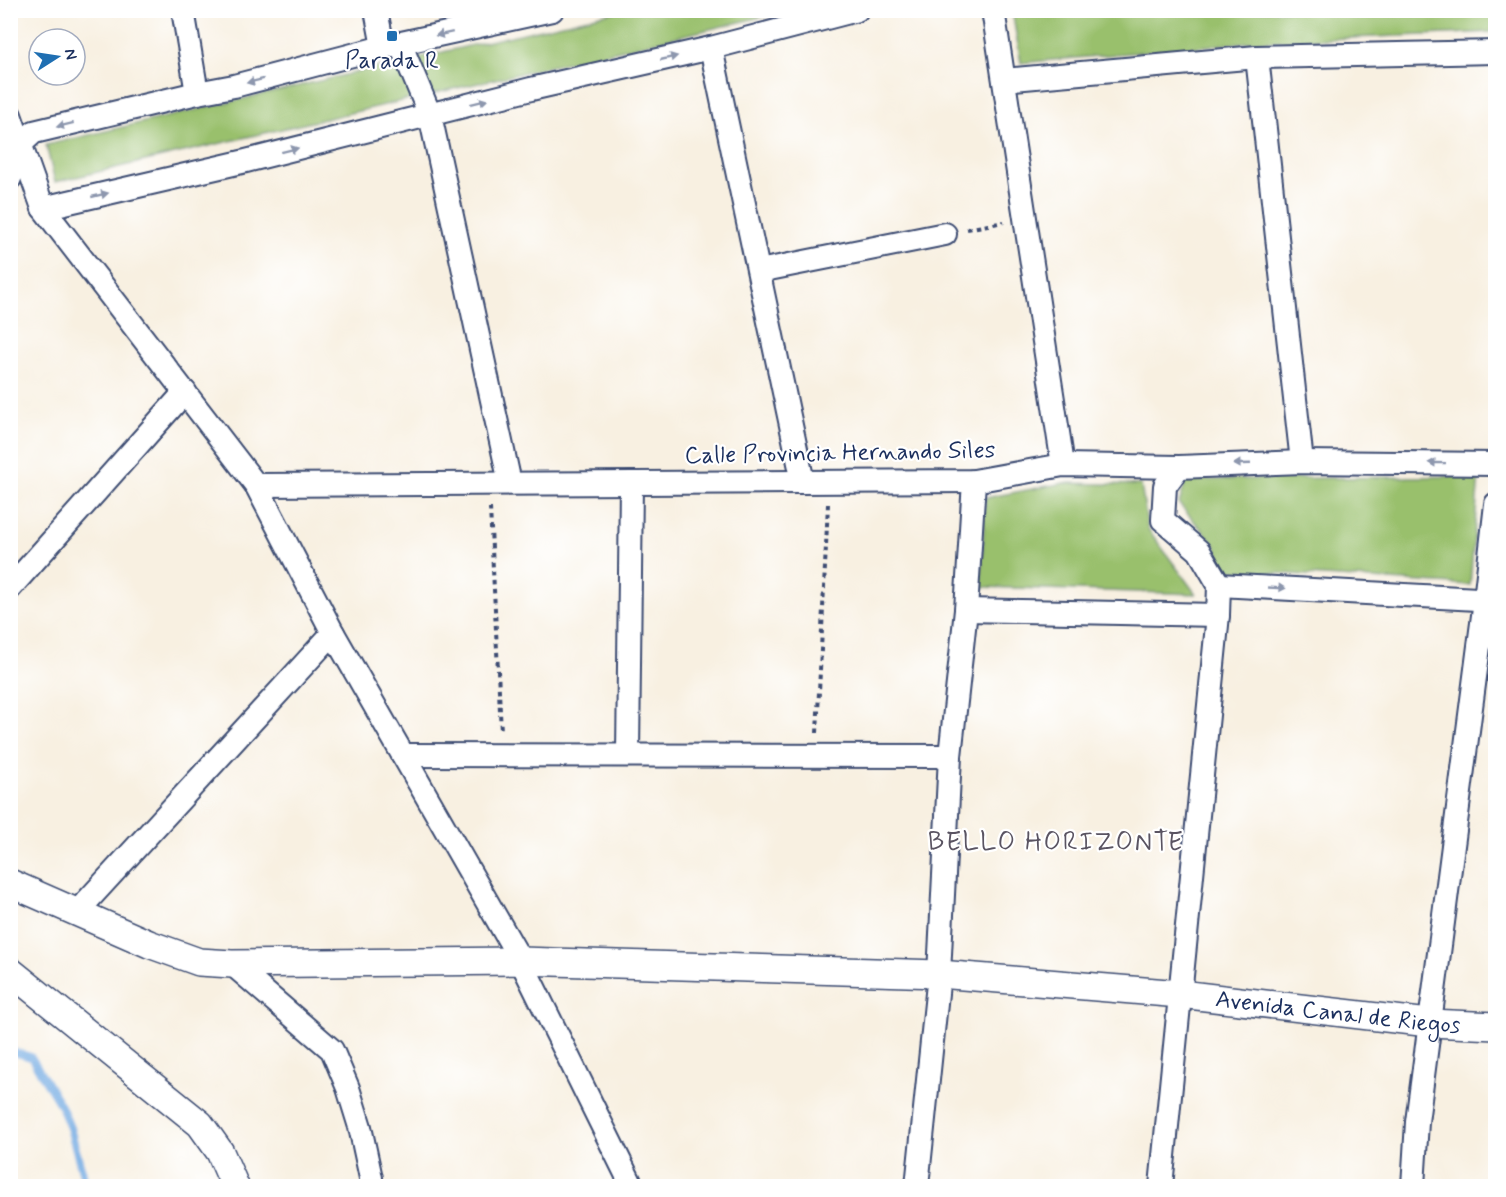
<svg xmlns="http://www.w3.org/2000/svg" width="1506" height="1197" viewBox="0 0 1506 1197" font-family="Mynerve,sans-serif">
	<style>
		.green { fill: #99c06c; stroke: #5a7865; stroke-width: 1.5 }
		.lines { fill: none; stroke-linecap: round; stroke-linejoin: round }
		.stream { stroke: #73abe2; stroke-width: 8 }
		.minor-casing { stroke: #3c4c72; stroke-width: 26 }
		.tertiary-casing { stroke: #3c4c72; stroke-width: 30 }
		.path { stroke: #3c4c72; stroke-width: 4; stroke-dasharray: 4.5 4.5; stroke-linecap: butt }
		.minor { stroke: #fff; stroke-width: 22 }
		.tertiary { stroke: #fff; stroke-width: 27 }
		.oneway { fill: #8d97ae }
		.poi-dot { fill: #1f6fb2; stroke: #fff; stroke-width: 2 }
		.labels { text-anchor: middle; stroke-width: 4.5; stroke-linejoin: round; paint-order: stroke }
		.poi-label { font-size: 24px; fill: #1b2f5e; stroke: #fff }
		.street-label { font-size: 24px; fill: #1b2f5e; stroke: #fff }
		.neighbourhood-label { font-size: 26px; letter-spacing: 1.5px; fill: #5a5462; stroke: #fff }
	</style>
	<rect width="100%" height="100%" fill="#fff"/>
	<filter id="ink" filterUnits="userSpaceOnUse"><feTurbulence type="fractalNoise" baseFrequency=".0167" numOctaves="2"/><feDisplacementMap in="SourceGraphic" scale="12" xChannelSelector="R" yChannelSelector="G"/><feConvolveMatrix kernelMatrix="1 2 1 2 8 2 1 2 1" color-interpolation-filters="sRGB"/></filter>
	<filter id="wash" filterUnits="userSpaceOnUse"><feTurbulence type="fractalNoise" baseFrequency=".008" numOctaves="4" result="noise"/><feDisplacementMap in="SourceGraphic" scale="24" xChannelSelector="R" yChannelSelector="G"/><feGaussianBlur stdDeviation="1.35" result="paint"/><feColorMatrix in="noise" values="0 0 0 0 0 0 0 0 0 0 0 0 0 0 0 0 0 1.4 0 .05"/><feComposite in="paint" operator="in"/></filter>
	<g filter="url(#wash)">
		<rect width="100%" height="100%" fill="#f8f0e1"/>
		<g class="green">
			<polygon points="1495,10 1495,32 1251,42 1021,63 1012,11"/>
			<polygon points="618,11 787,11 55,182 46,145"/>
			<polygon points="1479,476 1470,585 1224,570 1215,545 1179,504 1186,480"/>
			<polygon points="1064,483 1141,485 1148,529 1196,594 981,587 985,498"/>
		</g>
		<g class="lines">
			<polyline class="stream" points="10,1051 31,1057 61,1106 70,1128 86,1186"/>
		</g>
	</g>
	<g filter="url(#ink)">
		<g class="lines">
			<g class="minor-casing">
				<g id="minor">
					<polyline points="183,10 197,93"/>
					<polyline points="376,10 383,47"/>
					<polyline points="993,10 1063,465"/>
					<polyline points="400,43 430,115 510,483"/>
					<polyline points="711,48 803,482"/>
					<polyline points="1257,57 1302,462"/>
					<polyline points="1004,80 1257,57 1496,52"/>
					<polyline points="10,115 43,208 256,485 333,633 521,961 632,1186"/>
					<polyline points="10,146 21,144 34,132 197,93 234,86 383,47 552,10"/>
					<polyline points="10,178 21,144"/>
					<polyline points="43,208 246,161 531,89 711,48 857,10"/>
					<polyline points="759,271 945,234"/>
					<polyline points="256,485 974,481 1063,465 1179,467 1302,462 1496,464"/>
					<polyline points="1219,585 1496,600"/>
					<polyline points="10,588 185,392"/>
					<polyline points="966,610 1218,615"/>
					<polyline points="403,755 950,756"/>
					<polyline points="628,755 631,483"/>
					<polyline points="77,912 333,633"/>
					<polyline points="232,964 332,1050 348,1088 360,1127 371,1178 371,1186"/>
					<polyline points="917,1186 939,974 950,756 966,610 974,481"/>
					<polyline points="1161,1186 1218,615 1219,585 1199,551 1163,520 1165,486 1179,467"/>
					<polyline points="1413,1186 1417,1122 1485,600 1496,504"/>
				</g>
			</g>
			<g class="tertiary-casing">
				<g id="tertiary">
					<path id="s1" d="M10,883L149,944L199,962L232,964L521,961L939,974L1180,994L1429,1023L1496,1026"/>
					<polyline points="10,971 200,1124 220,1152 235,1186"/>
				</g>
			</g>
			<g class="path">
				<polyline points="967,229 1004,222"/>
				<polyline points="490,508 501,732"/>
				<polyline points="817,733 828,504"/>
			</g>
			<use href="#minor" class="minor"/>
			<use href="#tertiary" class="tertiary"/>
		</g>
		<defs><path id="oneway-solid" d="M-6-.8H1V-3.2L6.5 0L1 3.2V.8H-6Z" transform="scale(1.5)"/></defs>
		<g class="oneway">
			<use href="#oneway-solid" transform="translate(444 34) rotate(168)"/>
			<use href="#oneway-solid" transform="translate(669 58) rotate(-13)"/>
			<use href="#oneway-solid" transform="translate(255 81) rotate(166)"/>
			<use href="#oneway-solid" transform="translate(479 102) rotate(-14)"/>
			<use href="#oneway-solid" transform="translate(65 125) rotate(166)"/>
			<use href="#oneway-solid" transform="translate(290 150) rotate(-14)"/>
			<use href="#oneway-solid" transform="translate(100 195) rotate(-13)"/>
			<use href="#oneway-solid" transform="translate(1437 463) rotate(-179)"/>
			<use href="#oneway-solid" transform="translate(1242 464) rotate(178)"/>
			<use href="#oneway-solid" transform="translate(1277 588) rotate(3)"/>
		</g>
	</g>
	<rect class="poi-dot" x="386" y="30" width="12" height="12" rx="3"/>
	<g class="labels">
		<g class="poi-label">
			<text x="392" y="68">Parada R</text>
		</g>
		<g class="street-label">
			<text transform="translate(840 452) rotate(-1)" y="8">Calle Provincia Hernando Siles</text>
			<text dy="8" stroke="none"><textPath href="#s1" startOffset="1346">Avenida Canal de Riegos</textPath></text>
		</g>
		<g class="neighbourhood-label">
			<text x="1056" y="850">BELLO HORIZONTE</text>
		</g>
	</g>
	<rect width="1506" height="1197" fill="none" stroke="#fff" stroke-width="36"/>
	<g transform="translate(57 57) rotate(78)"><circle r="28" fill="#ffffff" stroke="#a4acbf" stroke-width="1.5"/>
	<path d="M0-4.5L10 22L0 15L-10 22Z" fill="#1f6fb2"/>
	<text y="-9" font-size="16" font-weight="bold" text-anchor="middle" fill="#1b2f5e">N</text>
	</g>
</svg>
